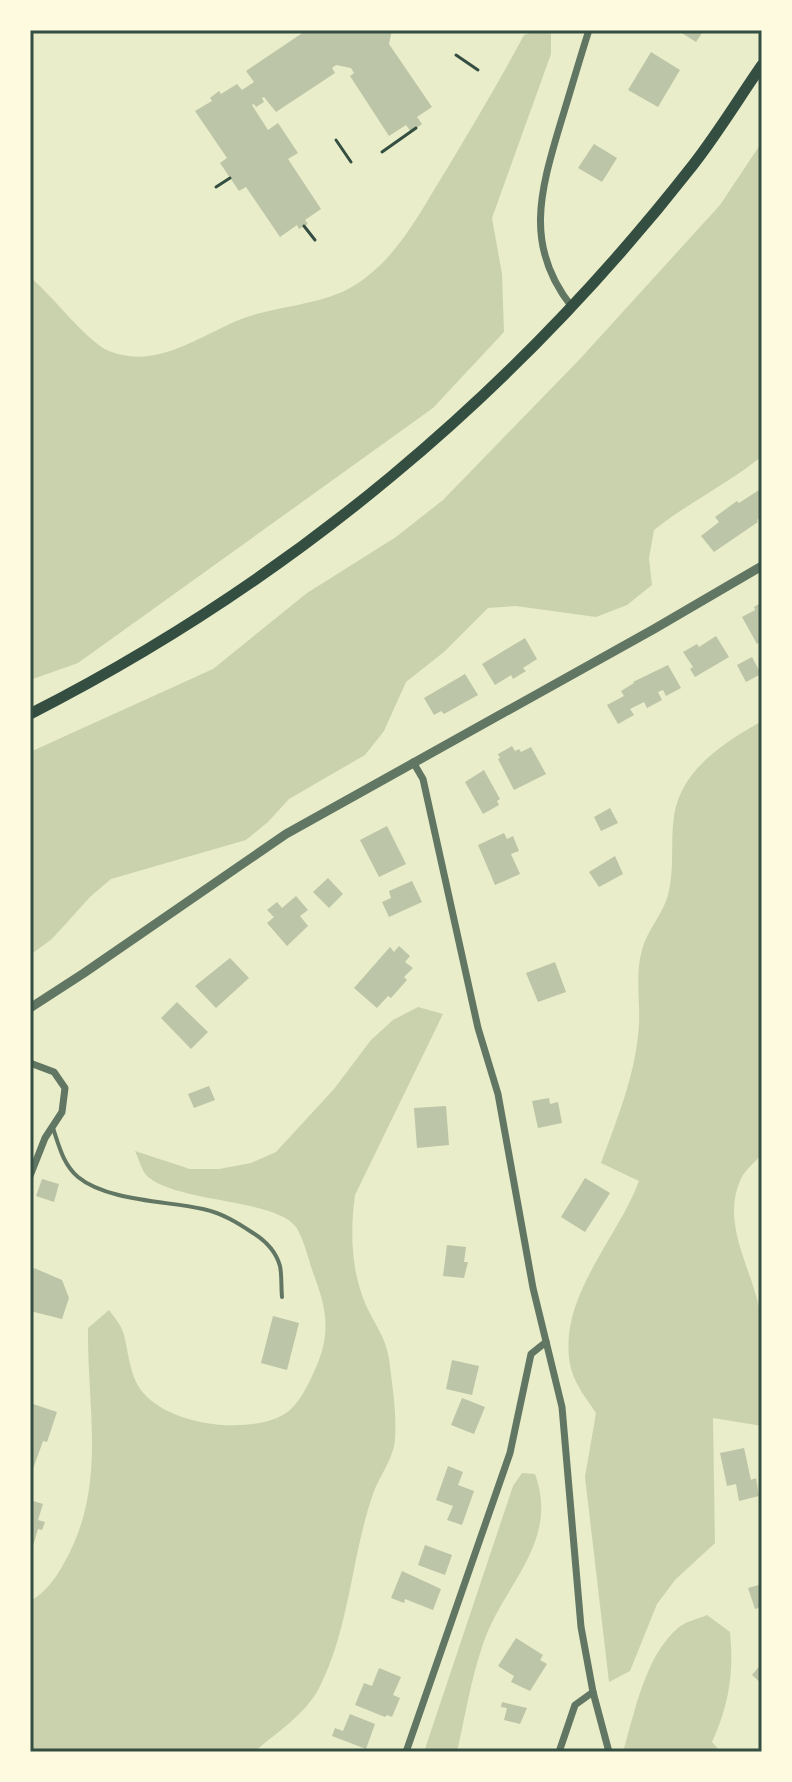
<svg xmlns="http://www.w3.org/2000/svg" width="792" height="1782" viewBox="0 0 792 1782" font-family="'Playfair Display',serif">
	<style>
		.green { fill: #cad2ad }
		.building { fill: #bcc5a7 }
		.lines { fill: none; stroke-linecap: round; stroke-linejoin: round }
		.path { stroke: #344e41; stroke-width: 3 }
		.service { stroke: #617663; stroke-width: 4 }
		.minor { stroke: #617663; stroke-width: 7 }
		.tertiary { stroke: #617663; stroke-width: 9 }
		.secondary { stroke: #344e41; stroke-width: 11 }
		.neatline { fill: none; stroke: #344e41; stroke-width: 3 }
	</style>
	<rect width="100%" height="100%" fill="#e9edc9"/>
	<g class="green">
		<path d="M540,30H551V54L492,218L502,274L504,332L433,408L78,663L30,680V277C52,295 87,342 109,351C153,369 194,340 234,322C272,305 320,307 355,285C397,259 420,212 445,172C472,127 499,82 524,35Z"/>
		<path d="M762,142V456C728,484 689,502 654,530L649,558L652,585L627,605L596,617L516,606L488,608L444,652L406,682L384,731L365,755L289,799L268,822L246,840L111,879L90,897L52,939L30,955V752L213,669L307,593L396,537L443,500L579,360L720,205Z"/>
		<path d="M762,721V1157H759C753,1164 743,1172 740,1181C720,1227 756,1274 761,1319C766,1354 762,1391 762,1426L713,1418L715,1543L675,1580L657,1604L630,1671L609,1682L585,1477L596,1413C586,1398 573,1382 570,1364C558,1297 617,1240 639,1181L601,1163C616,1122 634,1078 638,1035C642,1006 634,978 642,950C647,930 663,914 668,895C675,869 670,842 674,816C681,769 725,742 762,721Z"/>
		<path d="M418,1007L443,1014L355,1195C350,1231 351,1269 365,1303C373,1322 386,1337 389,1359C392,1384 397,1413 395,1438C395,1456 379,1477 373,1494C351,1557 350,1628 319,1688C305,1715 276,1733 254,1752H30V1601C45,1593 55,1579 63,1565C108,1487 87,1412 88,1328L109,1310C114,1317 122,1326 124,1335C128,1351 129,1366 136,1382C157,1425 245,1436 283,1415C300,1406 312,1377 319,1360C330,1330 326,1308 315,1278C309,1263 305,1241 296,1227C276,1199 180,1203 148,1177C142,1172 139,1159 135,1151L190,1169H219L251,1163L276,1152L334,1089L371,1040L393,1020Z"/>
		<path d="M522,1473L535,1474C560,1543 503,1584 483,1644C471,1679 465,1716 457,1752H424L513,1486Z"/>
		<path d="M707,1615L730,1632C734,1673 729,1705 712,1742L721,1752H623C635,1712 645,1656 678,1628C686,1621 698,1619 707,1615Z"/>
	</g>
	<g class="building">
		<polygon points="307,30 392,30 389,44 432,107 417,117 422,124 411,132 406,125 389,136 350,76 354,73 351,68 336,65 332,68 335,73 276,112 264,97 262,98 264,102 256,107 254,104 252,105 268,130 278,123 298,153 288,159 321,209 305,220 308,224 299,229 297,225 280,237 246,187 239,191 220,163 227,158 195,111 212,101 210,98 219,91 221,94 237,84 242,90 254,82 246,71"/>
		<polygon points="677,30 704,30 696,42"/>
		<polygon points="651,52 680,70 658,107 628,90"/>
		<polygon points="594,144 617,158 602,182 578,168"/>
		<polygon points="762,488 762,516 757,520 758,522 714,552 701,536 719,522 715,517 737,501 739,503"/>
		<polygon points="762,602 762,641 757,644 742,617 755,610 754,607"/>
		<polygon points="716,636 729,657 695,677 690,669 693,667 683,652 697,644 699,647"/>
		<polygon points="525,638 537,659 523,668 526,671 513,679 511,675 495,685 482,664"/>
		<polygon points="752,657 761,674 746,682 737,665"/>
		<polygon points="668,665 681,688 666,696 663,690 658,692 662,700 647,708 644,702 630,709 634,715 618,724 607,705 624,696 621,691 634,683 633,682"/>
		<polygon points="465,674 478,695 444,714 441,711 434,715 424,698"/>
		<polygon points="512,746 515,751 519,749 521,752 531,747 546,774 514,790 498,759 500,758 498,754"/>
		<polygon points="484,770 500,799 497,801 499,805 483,814 465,782"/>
		<polygon points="610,808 618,823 601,831 594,817"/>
		<polygon points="387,826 406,864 379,877 360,840"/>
		<polygon points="504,833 507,839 513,836 519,851 511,854 520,874 495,885 478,845"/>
		<polygon points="615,856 623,874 599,887 589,872"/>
		<polygon points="328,878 343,894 329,908 313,892"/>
		<polygon points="412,881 422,902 389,917 382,902 391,898 389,891"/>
		<polygon points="296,896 308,910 300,916 308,926 287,946 267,923 274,917 267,910 277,902 282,908"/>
		<polygon points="399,946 410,956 405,962 413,968 404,977 407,980 391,998 388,996 377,1008 354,988 390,947 394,952"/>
		<polygon points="230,958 249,978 216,1008 195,986"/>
		<polygon points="555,962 566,992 538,1002 526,973"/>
		<polygon points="177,1002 208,1032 191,1049 161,1018"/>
		<polygon points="209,1086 215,1100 194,1108 188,1094"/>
		<polygon points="549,1098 550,1104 558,1102 562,1123 538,1128 532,1101"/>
		<polygon points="446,1106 449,1145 417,1148 414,1108"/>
		<polygon points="585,1178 610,1193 585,1232 561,1217"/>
		<polygon points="42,1179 59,1184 54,1202 36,1196"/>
		<polygon points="447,1245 466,1247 464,1262 468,1262 464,1278 443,1276"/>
		<polygon points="34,1268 62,1280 69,1298 62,1319 30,1311 30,1278"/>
		<polygon points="273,1316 299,1323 287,1370 261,1363"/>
		<polygon points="452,1360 479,1366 472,1395 446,1389"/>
		<polygon points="462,1398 485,1407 474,1434 451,1425"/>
		<polygon points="30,1403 57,1412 47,1442 43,1441 33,1469 30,1468"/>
		<polygon points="744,1448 751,1480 756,1478 759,1496 739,1501 736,1484 727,1486 720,1453"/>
		<polygon points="448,1466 463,1472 458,1485 474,1491 462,1525 447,1520 453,1506 436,1500"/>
		<polygon points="30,1500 43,1504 38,1520 45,1522 42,1530 38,1529 33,1546 30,1545"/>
		<polygon points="425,1545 452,1555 445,1575 418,1565"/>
		<polygon points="402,1571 441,1589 433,1610 405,1599 404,1603 391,1598"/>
		<polygon points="762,1584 762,1607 755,1609 748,1588"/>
		<polygon points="516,1638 543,1655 540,1660 547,1664 530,1691 511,1682 514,1676 498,1666"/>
		<polygon points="762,1663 762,1684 752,1675"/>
		<polygon points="379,1668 401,1677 393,1695 400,1698 392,1717 387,1715 385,1717 355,1705 364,1683 372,1686"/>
		<polygon points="502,1702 527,1708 520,1724 504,1720 507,1708 501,1707"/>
		<polygon points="350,1714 375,1724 366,1749 332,1736 335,1728 343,1731"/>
	</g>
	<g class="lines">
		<g class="path">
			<polyline points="456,55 478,70"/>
			<polyline points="336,140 351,162"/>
			<polyline points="382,152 416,128"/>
			<polyline points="216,187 230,178"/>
			<polyline points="304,226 315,240"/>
		</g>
		<path class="service" d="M53,1128C59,1146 63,1164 78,1177C107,1201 167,1201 203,1209C222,1213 238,1223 253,1233C266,1241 276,1252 280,1266C282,1276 281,1287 282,1297"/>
		<g class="minor">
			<path d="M572,307C524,247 540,192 560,125C570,93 579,61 589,30"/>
			<polyline points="413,762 423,779 478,1028 498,1094 533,1288 562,1407 581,1627 593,1692 609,1752"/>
			<polyline points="30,1063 54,1072 65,1088 62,1112 45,1138 30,1176"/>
			<polyline points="406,1752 510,1453 531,1354 546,1342"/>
			<polyline points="559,1752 575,1705 593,1692"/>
		</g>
		<polyline class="tertiary" points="30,1008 84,973 286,834 654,629 762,566"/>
		<path class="secondary" d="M30,714C290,582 514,394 693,165C718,133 739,98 762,65"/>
	</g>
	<rect width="792" height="1782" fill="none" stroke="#fefae0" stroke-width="64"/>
	<rect x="32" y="32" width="728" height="1718" class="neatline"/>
</svg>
